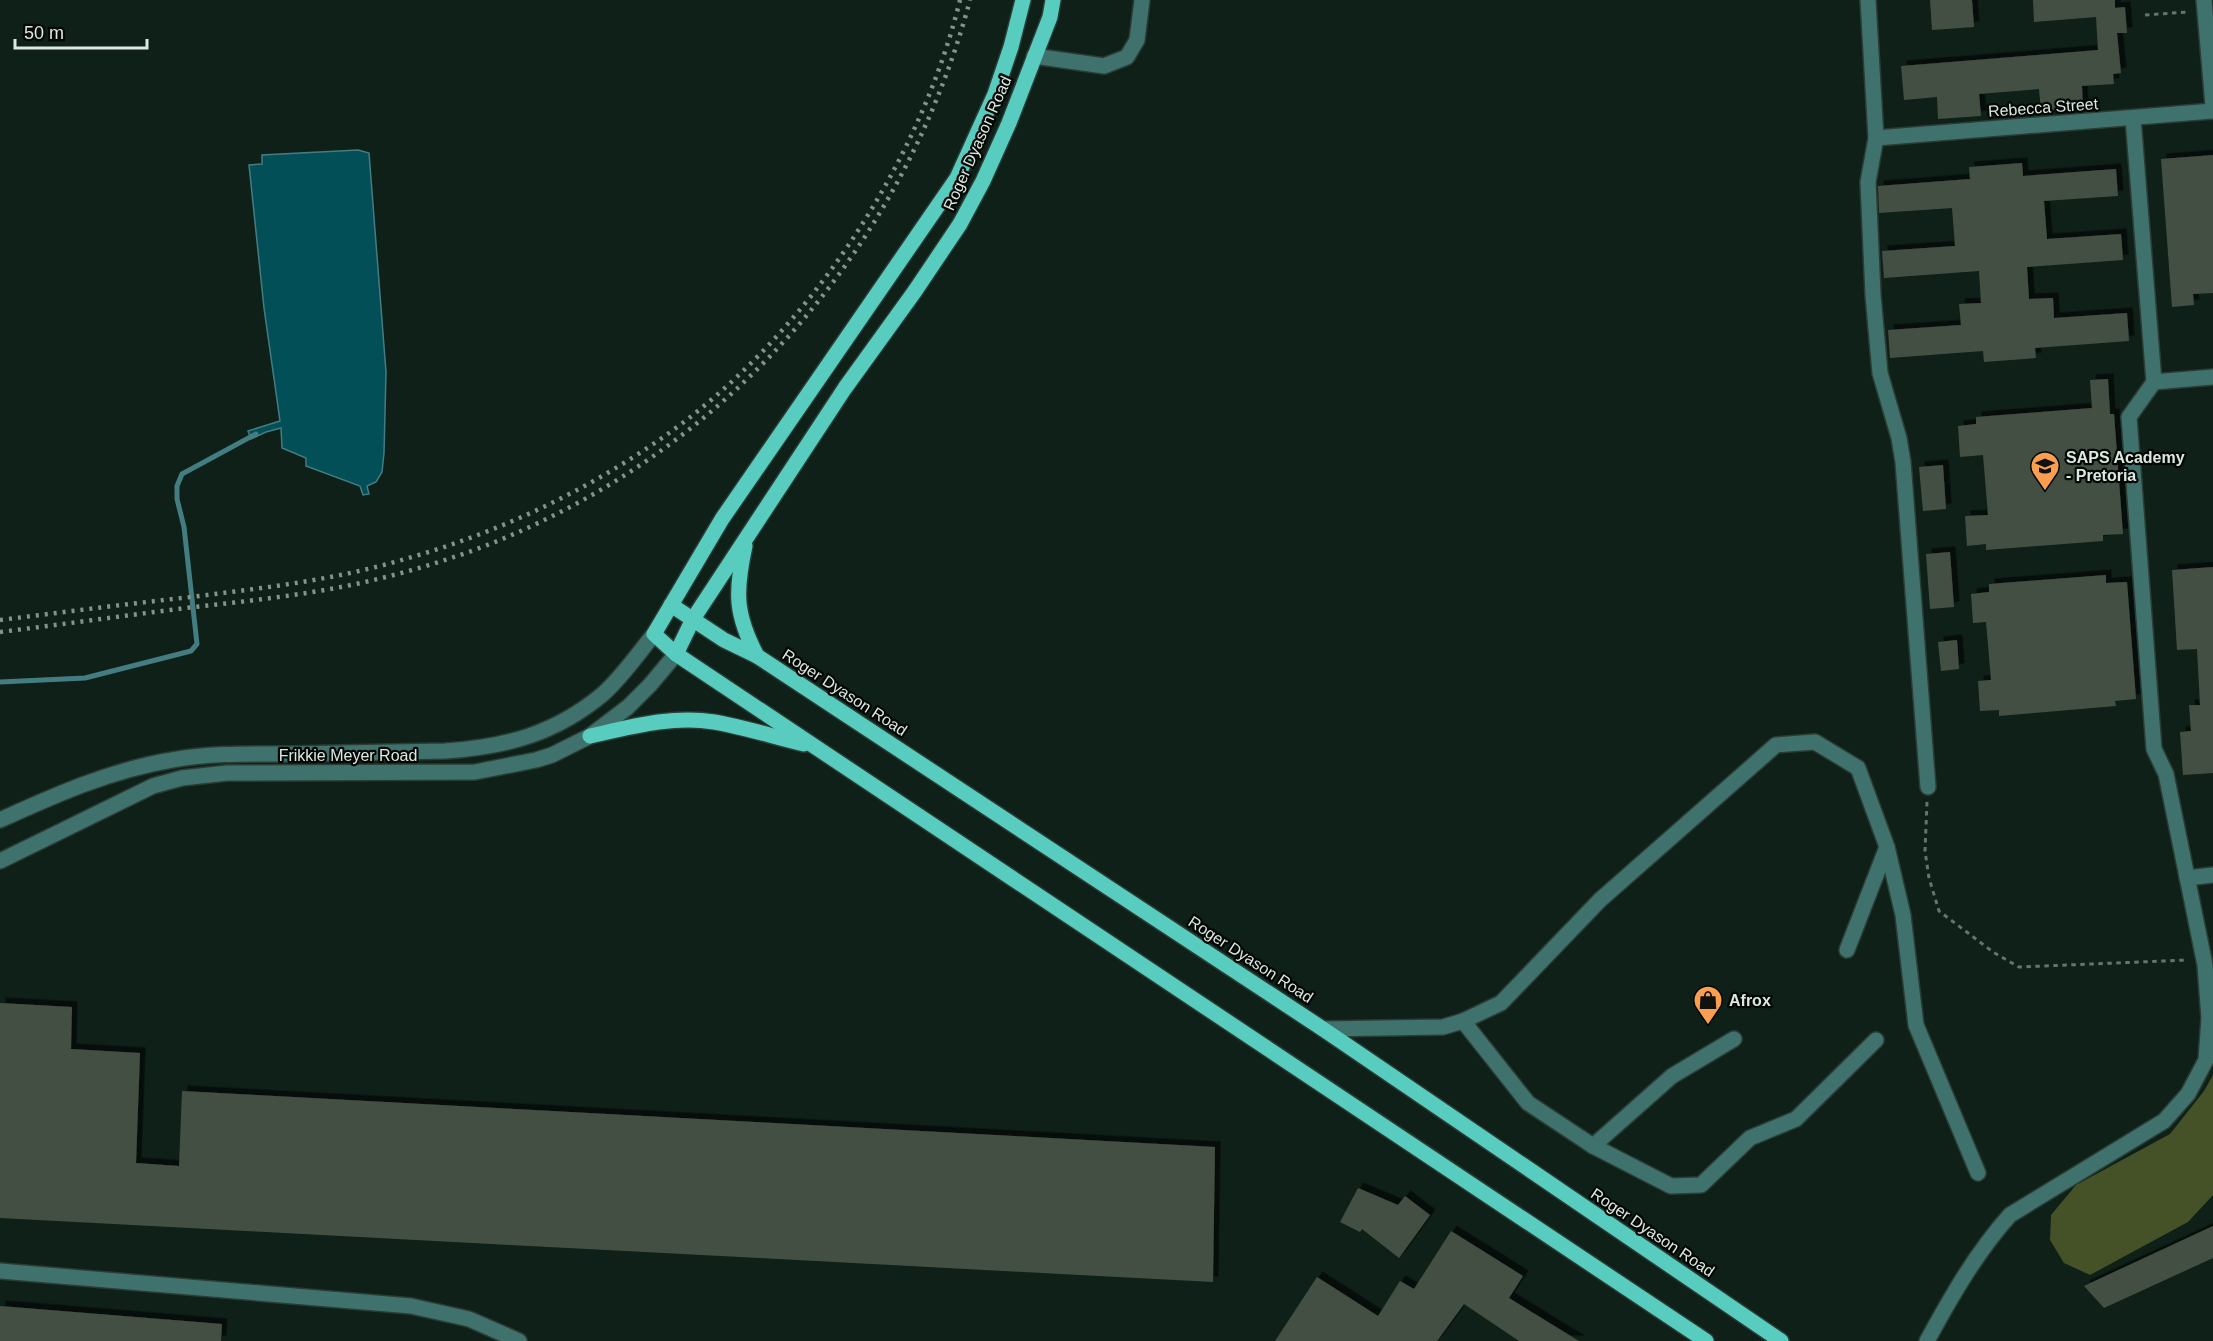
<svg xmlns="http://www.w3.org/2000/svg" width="2213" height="1341" viewBox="0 0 2213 1341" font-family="Helvetica,sans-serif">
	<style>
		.forest { fill: #455126 }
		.water { fill: #024f57; stroke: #447d81; stroke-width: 1.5 }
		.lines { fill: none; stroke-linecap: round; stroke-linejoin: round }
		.stream { stroke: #447d81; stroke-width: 5 }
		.building { fill: #435042; filter: url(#shadow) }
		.minor-casing { stroke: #2b3c34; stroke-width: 18 }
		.major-casing { stroke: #2b3c34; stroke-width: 18 }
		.path { stroke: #65746c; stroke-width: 3; stroke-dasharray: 4.5 4.5; stroke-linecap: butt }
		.minor { stroke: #3f726c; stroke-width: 15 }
		.major { stroke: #57ccbf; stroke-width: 15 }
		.rail { stroke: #85938c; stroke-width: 4.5; stroke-dasharray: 3 6; stroke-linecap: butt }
		.labels { text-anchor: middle; stroke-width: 4.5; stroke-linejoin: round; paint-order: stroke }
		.street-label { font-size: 16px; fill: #dde8e2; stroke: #030805 }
		.poi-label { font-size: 16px; font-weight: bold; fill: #dde8e2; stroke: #030805; text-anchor: start }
	</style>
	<defs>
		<filter id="shadow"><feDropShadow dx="5.5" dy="-5.5" stdDeviation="0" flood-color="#0009"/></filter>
	</defs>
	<rect width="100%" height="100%" fill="#0e2018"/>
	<polygon class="forest" points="2213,1075 2213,1195 2188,1222 2090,1275 2064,1263 2050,1240 2051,1215 2076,1185 2170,1134 2204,1091"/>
	<polygon class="water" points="358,150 369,153 386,372 384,453 382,472 376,482 367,486 369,494 363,495 360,486 306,466 306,458 282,448 281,428 266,432 251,439 248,431 280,421 264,308 249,165 262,164 262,155"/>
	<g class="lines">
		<polyline class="stream" points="0,682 85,678 191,651 197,644 184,527 177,499 177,486 182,474 256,434"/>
	</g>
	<g class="building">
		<polygon points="1930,0 1972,0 1974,27 1932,30"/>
		<polygon points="2033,0 2115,0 2115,8 2125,7 2127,33 2117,33 2121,73 2113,74 2114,84 2082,86 2083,108 2041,111 2039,89 1979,94 1981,116 1938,119 1937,97 1904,100 1901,66 2098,50 2096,17 2034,22"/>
		<polygon points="2213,155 2213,293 2193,294 2194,305 2172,307 2161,159"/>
		<polygon points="2022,163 2023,176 2116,169 2118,196 2044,201 2047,239 2121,234 2123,260 2027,267 2029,299 2053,298 2054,318 2127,313 2129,341 2035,348 2036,358 1984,362 1983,351 1890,358 1888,330 1961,325 1959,304 1981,303 1979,271 1884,278 1882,251 1955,246 1952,208 1879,213 1878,186 1970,179 1969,167"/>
		<polygon points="2108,379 2110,414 2114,414 2123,534 2103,535 2103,541 1986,550 1986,544 1967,546 1965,516 1988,515 1983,455 1960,457 1958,426 1976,424 1976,417 2092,408 2090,380"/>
		<polygon points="1943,465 1946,509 1923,511 1919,467"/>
		<polygon points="1950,552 1954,607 1930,609 1926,554"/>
		<polygon points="2213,567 2213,773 2183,775 2180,732 2191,731 2189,705 2200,705 2197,649 2177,650 2172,570"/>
		<polygon points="2106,575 2106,583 2127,582 2136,699 2115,701 2116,706 1999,716 1999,710 1980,711 1978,681 1991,680 1986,622 1973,623 1971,594 1989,592 1989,584"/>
		<polygon points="1957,640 1959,669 1941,671 1938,642"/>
		<polygon points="0,1003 72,1007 71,1049 140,1053 136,1163 179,1166 182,1091 1215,1147 1213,1282 0,1218"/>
		<polygon points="1358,1188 1398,1205 1405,1196 1430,1215 1399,1258 1362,1229 1360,1232 1340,1222"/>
		<polygon points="2213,1226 2213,1258 2104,1308 2084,1286"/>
		<polygon points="1451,1231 1523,1276 1509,1298 1579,1341 1519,1341 1464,1304 1437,1341 1275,1341 1317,1277 1378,1316 1400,1281 1414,1289"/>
		<polygon points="0,1306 222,1324 221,1341 0,1341"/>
	</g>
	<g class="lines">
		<g class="minor-casing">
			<g id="minor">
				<polyline points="1868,0 1876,138 1868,182 1873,295 1880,373 1899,438 1903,462 1928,787"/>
				<polyline points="2204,0 2213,106"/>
				<polyline points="1034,56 1104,66 1127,57 1137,40 1142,0"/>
				<polyline points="2133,118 2154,382 2213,377"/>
				<polyline points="1876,138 2213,111"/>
				<path d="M0,820C55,795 111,770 172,760C210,753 251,754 290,754C342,753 393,752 445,751C506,747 555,734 603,694C622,677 638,654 654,634"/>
				<polyline points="0,861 153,786 182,778 227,773 475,772 536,760 552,755 590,736 628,707 650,685 676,654"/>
				<polyline points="2187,878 2213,875"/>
				<polyline points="1847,950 1887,847"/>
				<polyline points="1463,1021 1528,1103 1593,1146 1672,1076 1734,1039"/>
				<polyline points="1323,1029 1443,1027 1463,1021 1501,1003 1600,900 1776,745 1815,742 1858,768 1887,847 1903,915 1916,1025 1978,1173"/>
				<polyline points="1593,1146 1671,1186 1701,1185 1750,1138 1796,1119 1876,1040"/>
				<polyline points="0,1271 411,1306 469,1319 519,1341"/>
				<path d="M1927,1341C1951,1297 1976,1253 2010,1215L2164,1121L2188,1094L2206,1060L2209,1018L2205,965L2166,774L2154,749L2129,417L2154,382"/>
			</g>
		</g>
		<g class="major-casing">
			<g id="major">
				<polyline points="1023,0 1011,47 995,94 957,178 722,519 654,634 676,654 1706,1341"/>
				<path d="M745,546C735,592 735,614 757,656"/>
				<polyline points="671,605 724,640 757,656 1323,1029 1781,1341"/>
				<polyline points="676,654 693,619 845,388 915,291 960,224 983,181 1009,123 1050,17 1053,0"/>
				<path d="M590,736C630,727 673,715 714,722C744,727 774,737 804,744"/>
			</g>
		</g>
		<g class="path">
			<polyline points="2145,15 2188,12"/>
			<polyline points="1927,802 1925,851 1929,878 1939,911 1993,952 2019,967 2187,960"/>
		</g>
		<use href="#minor" class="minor"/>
		<use href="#major" class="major"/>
		<g class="rail">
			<path d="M0,620C64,612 127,604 191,597C263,588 335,580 405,559C497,533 583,493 662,438C804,339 919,167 960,0"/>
			<path d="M0,632C65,624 129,615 194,607C258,600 323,593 386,577C433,565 479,550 523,530C746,430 907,235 970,0"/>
		</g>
	</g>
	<defs>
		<g id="university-pin" transform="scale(1.5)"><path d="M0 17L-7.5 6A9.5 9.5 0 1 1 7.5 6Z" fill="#fb9e50" stroke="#030805"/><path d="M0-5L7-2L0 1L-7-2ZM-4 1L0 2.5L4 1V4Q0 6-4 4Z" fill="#111"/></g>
		<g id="shop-pin" transform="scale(1.5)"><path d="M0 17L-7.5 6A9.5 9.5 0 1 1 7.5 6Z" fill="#fb9e50" stroke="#030805"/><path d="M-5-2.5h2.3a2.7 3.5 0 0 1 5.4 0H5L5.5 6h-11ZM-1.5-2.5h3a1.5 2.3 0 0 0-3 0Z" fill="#111"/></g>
	</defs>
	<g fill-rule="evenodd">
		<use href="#university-pin" x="2045" y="466"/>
		<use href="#shop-pin" x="1708" y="1000"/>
	</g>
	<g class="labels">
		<g class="street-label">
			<text transform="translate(2043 107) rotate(-4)" y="6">Rebecca Street</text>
			<text transform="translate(977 143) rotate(-66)" y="6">Roger Dyason Road</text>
			<text transform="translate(845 692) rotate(33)" y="6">Roger Dyason Road</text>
			<text x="348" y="761">Frikkie Meyer Road</text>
			<text transform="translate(1251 959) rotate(33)" y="6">Roger Dyason Road</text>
			<text transform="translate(1653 1232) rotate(34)" y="6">Roger Dyason Road</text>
		</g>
		<g class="poi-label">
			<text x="2066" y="463">SAPS Academy<tspan x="2066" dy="18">- Pretoria</tspan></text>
			<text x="1729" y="1006">Afrox</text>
		</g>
	</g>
	<path d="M15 39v9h132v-9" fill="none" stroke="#dde8e2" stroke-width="3"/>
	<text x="24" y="39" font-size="18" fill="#dde8e2" stroke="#030805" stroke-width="4.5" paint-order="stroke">50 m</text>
</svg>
